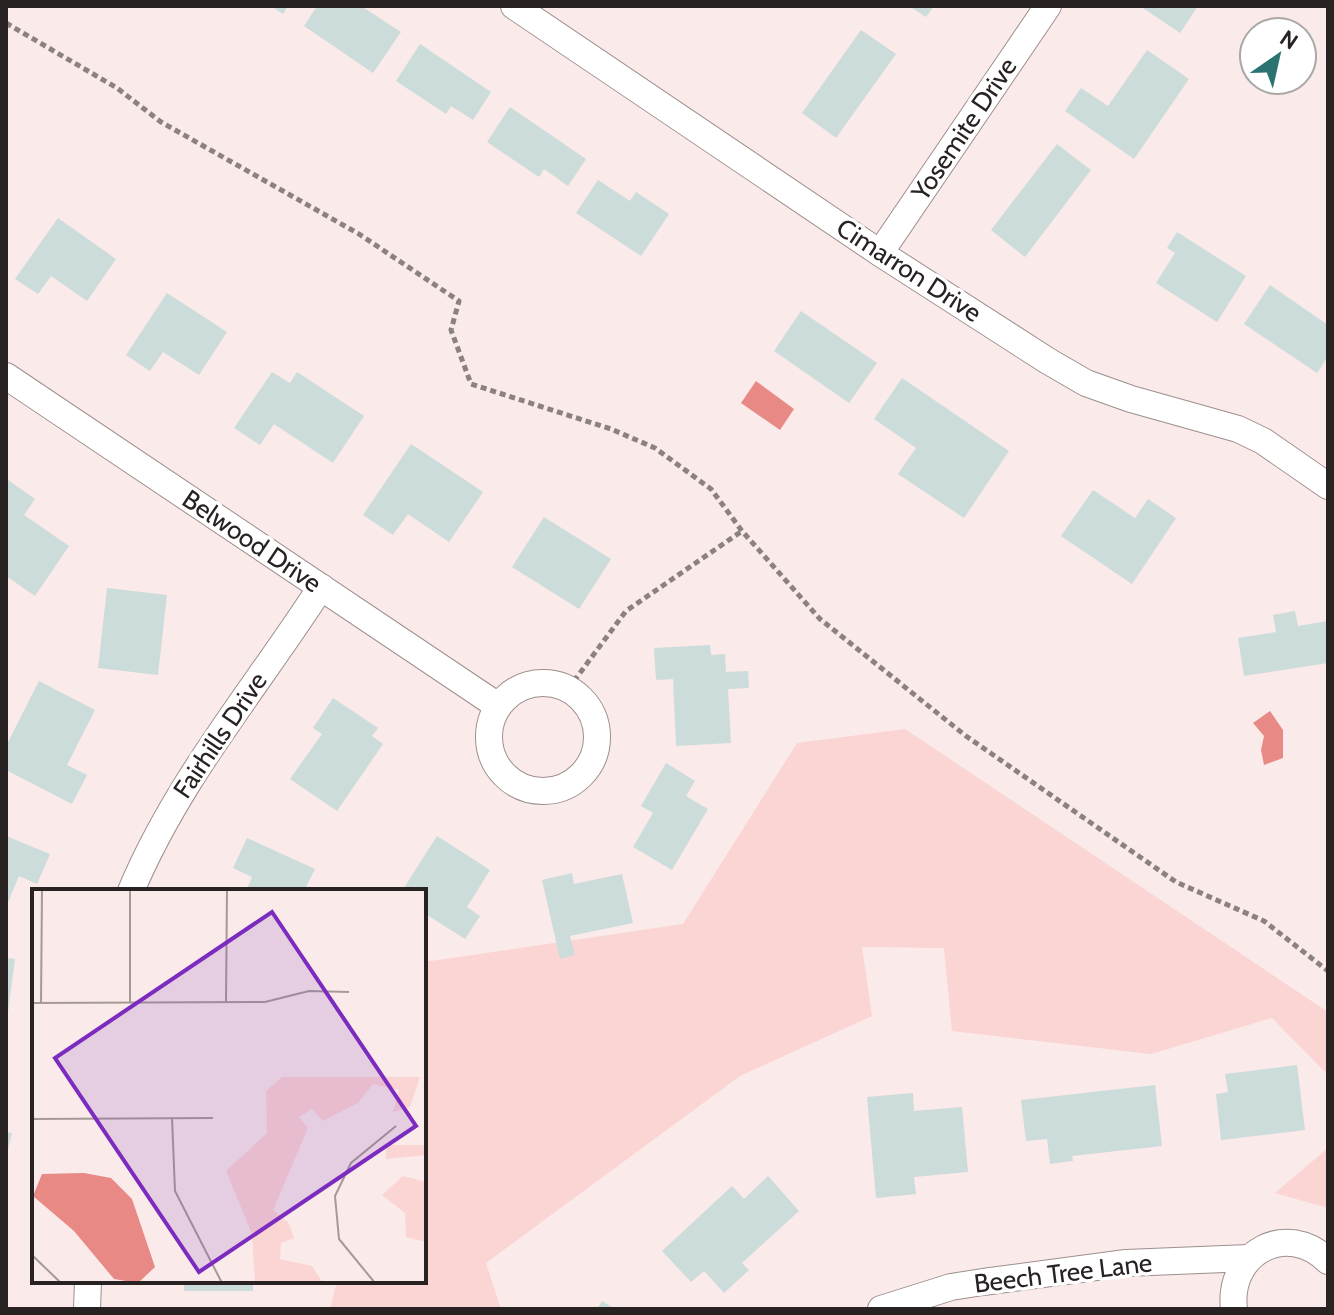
<svg xmlns="http://www.w3.org/2000/svg" width="1334" height="1315" viewBox="0 0 1334 1315" font-family="Cabin,sans-serif">
	<style>
		.green { fill: #fbd5d3 }
		.water { fill: #e98986 }
		.building { fill: #ccdcdb }
		.lines { fill: none; stroke-linecap: round; stroke-linejoin: round }
		.minor-casing { stroke: #9d8f8e; stroke-width: 28 }
		.path { stroke: #8b8180; stroke-width: 5; stroke-dasharray: 6 4; stroke-linecap: butt }
		.minor { stroke: #fff; stroke-width: 26 }
		.labels { text-anchor: middle; stroke-width: 7; stroke-linejoin: round; paint-order: stroke }
		.street-label { font-size: 26px; fill: #282322; stroke: #fff }
		.inset-road { fill: none; stroke: #a69a99; stroke-width: 2 }
		.view { fill: #7b2cbf; fill-opacity: 0.15; stroke: #7b2cbf; stroke-width: 4 }
		.inset-edge { fill: none; stroke: #282322; stroke-width: 4 }
	</style>
	<rect width="100%" height="100%" fill="#faeae9"/>
	<g class="green">
		<polygon points="905,729 1328,1012 1328,1075 1272,1018 1151,1054 952,1031 944,948 862,947 872,1016 740,1076 486,1263 501,1309 330,1309 337,1281 424,1281 424,962 683,924 797,743"/>
		<polygon points="1328,1148 1328,1208 1275,1193"/>
	</g>
	<g class="water">
		<polygon points="756,381 794,409 780,430 741,403"/>
		<polygon points="1270,711 1283,730 1283,758 1264,765 1261,750 1264,736 1253,723"/>
	</g>
	<g class="building">
		<polygon points="271,6 288,6 283,14"/>
		<polygon points="317,6 361,6 401,32 373,73 304,26"/>
		<polygon points="909,6 934,6 926,17"/>
		<polygon points="1140,6 1198,6 1180,33"/>
		<polygon points="861,30 896,54 836,138 802,113"/>
		<polygon points="420,44 491,92 473,120 451,106 446,114 396,81"/>
		<polygon points="1147,50 1189,79 1134,159 1065,111 1081,88 1108,106"/>
		<polygon points="510,107 586,159 568,186 544,169 539,177 487,142"/>
		<polygon points="1057,144 1091,170 1025,257 991,230"/>
		<polygon points="598,180 630,201 636,192 669,214 641,256 576,213"/>
		<polygon points="58,218 116,259 87,301 51,276 38,294 15,279"/>
		<polygon points="1177,232 1246,276 1217,322 1156,283 1175,253 1167,248"/>
		<polygon points="1270,285 1328,325 1328,356 1317,373 1244,324"/>
		<polygon points="167,293 227,332 199,375 163,352 150,371 126,355"/>
		<polygon points="801,311 877,363 849,403 774,351"/>
		<polygon points="272,372 290,383 297,372 364,416 333,463 274,424 260,445 234,428"/>
		<polygon points="902,378 1009,451 964,518 898,474 916,448 874,419"/>
		<polygon points="411,444 483,492 449,542 408,514 393,535 363,515"/>
		<polygon points="8,480 35,499 24,515 69,546 35,596 6,576"/>
		<polygon points="1093,490 1135,518 1148,499 1176,518 1132,584 1061,536"/>
		<polygon points="544,517 611,559 579,609 512,567"/>
		<polygon points="107,588 167,595 158,675 98,668"/>
		<polygon points="1295,611 1298,626 1328,621 1328,663 1244,676 1238,638 1276,632 1273,615"/>
		<polygon points="710,645 711,655 725,654 726,672 748,671 749,688 728,689 731,743 676,746 673,679 656,680 654,648"/>
		<polygon points="39,681 95,710 67,765 87,775 72,804 6,770 6,746"/>
		<polygon points="333,698 378,728 372,736 383,744 337,811 290,779 322,734 313,728"/>
		<polygon points="666,763 695,781 686,796 708,809 672,870 633,847 653,813 641,806"/>
		<polygon points="6,836 50,854 37,884 19,876 6,907"/>
		<polygon points="437,836 490,870 467,907 480,916 465,939 424,913 424,891 402,891"/>
		<polygon points="247,838 315,869 304,891 246,891 252,877 233,868"/>
		<polygon points="572,873 574,884 622,874 633,923 570,936 575,955 560,959 542,880"/>
		<polygon points="6,958 15,959 8,1012 6,1012"/>
		<polygon points="1297,1065 1305,1130 1221,1140 1216,1094 1228,1092 1225,1074"/>
		<polygon points="1155,1085 1162,1146 1072,1156 1073,1161 1050,1164 1047,1139 1026,1141 1021,1100"/>
		<polygon points="913,1093 914,1111 962,1107 968,1172 914,1177 916,1194 876,1198 867,1097"/>
		<polygon points="6,1132 12,1133 7,1154 6,1154"/>
		<polygon points="768,1176 799,1211 742,1263 749,1270 724,1293 704,1271 691,1282 662,1251 732,1186 744,1199"/>
		<rect x="184" y="1281" width="69" height="10"/>
		<polygon points="602,1301 615,1309 597,1309"/>
	</g>
	<g class="lines">
		<g class="minor-casing">
			<g id="minor">
				<polyline points="514,6 880,253 1048,361 1086,383 1131,399 1238,429 1263,441 1328,486"/>
				<polyline points="880,253 1048,6"/>
				<polyline points="6,376 498,706"/>
				<circle cx="543" cy="737" r="54"/>
				<path d="M131,891C178,779 256,688 321,587"/>
				<polyline points="87,1309 88,1281"/>
				<polyline points="881,1309 951,1287 983,1282 1126,1263 1249,1258"/>
				<path d="M1234,1309C1227,1253 1287,1220 1328,1261"/>
			</g>
		</g>
		<g class="path">
			<polyline points="6,23 117,88 161,122 359,234 459,301 451,330 471,384 611,429 655,448 711,489 742,531 820,619 966,736 1176,882 1264,921 1328,971"/>
			<polyline points="568,689 626,611 742,531"/>
		</g>
		<use href="#minor" class="minor"/>
	</g>
	<g class="labels">
		<g class="street-label">
			<text transform="translate(964 129) rotate(-56)" y="9">Yosemite Drive</text>
			<text transform="translate(909 270) rotate(33)" y="9">Cimarron Drive</text>
			<text transform="translate(252 541) rotate(34)" y="9">Belwood Drive</text>
			<text transform="translate(220 735) rotate(-56)" y="9">Fairhills Drive</text>
			<text transform="translate(1063 1273) rotate(-7)" y="9">Beech Tree Lane</text>
		</g>
	</g>
	<g transform="translate(32 889)">
		<rect width="394" height="394" fill="#faeae9"/>
		<path d="M250,188H388L378,218L361,223L367,201L341,195L326,214L291,232L280,220L267,228L276,239L241,321L256,333L262,349L249,354L248,370L280,377L291,394H223L220,345L194,282L235,244L234,202ZM354,256H394V266L354,270ZM371,287L394,293V353L374,348L373,324L350,306Z" fill="#fbd5d3"/>
		<path d="M52,284L79,289L100,310L123,378L106,394L82,390L42,342L1,307L10,285Z" fill="#e98986"/>
		<path class="inset-road" d="M305,0H372M0,114L233,113L277,102L317,103M9,114L10,0M98,114V0M194,114L195,0M140,229L143,302L190,394M0,230L181,229M0,366L29,394M343,394L307,350L303,307L319,274L364,237"/>
		<path class="view" d="M240,23L384,237L167,383L23,169Z"/>
		<rect width="394" height="394" class="inset-edge"/>
	</g>
	<rect width="1334" height="1315" fill="none" stroke="#282322" stroke-width="16"/>
	<g transform="translate(1278 56) rotate(34)"><circle r="38" fill="#ffffff" stroke="#a9a7a7" stroke-width="2"/>
	<path d="M0-6L14 30L0 20L-14 30Z" fill="#2a7370"/>
	<text y="-12" font-size="22" font-weight="bold" text-anchor="middle" fill="#282322">N</text>
	</g>
</svg>
